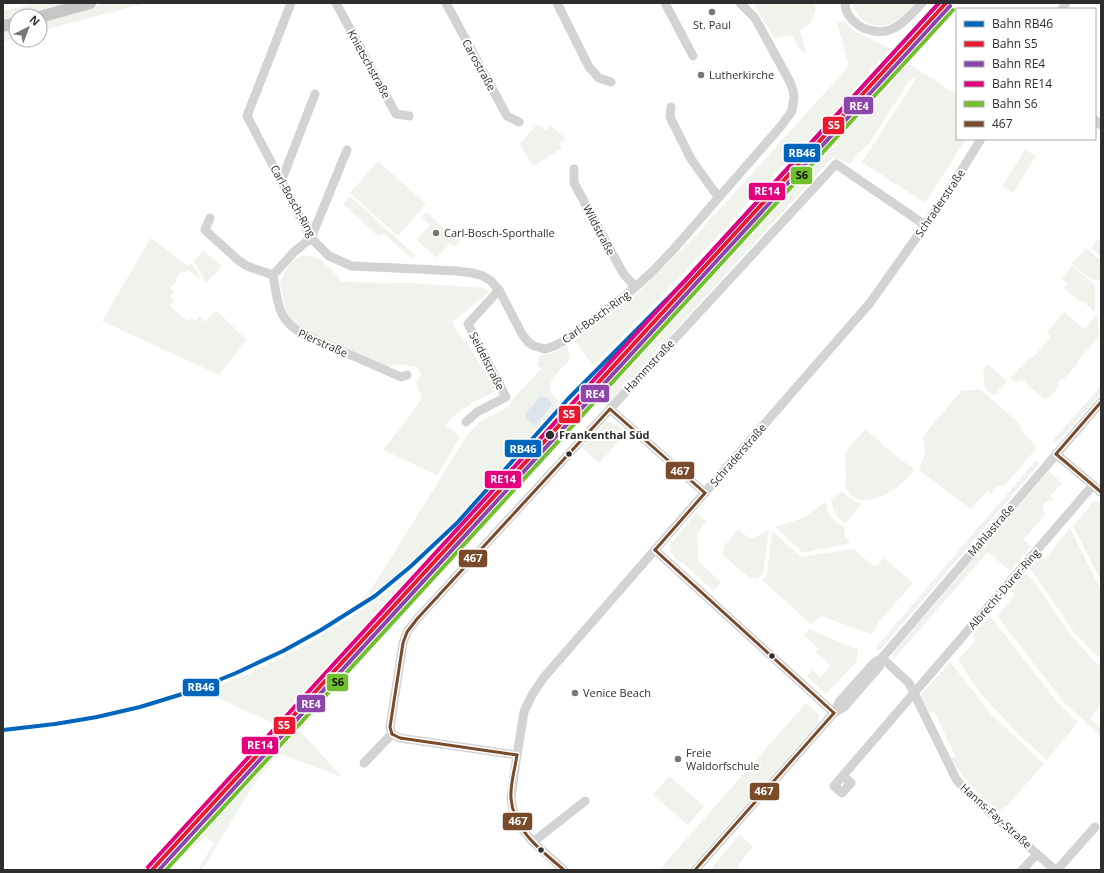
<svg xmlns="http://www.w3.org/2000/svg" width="1104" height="873" viewBox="0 0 1104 873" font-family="'Open Sans',sans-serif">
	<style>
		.green { fill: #eff3ec }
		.water { fill: #dbe4ef }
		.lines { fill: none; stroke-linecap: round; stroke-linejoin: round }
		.minor { stroke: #d3d3d3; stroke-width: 9 }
		.major { stroke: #c6c6c6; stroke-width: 12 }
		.bus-1-casing { stroke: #fff; stroke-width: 6 }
		.bus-1 { stroke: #7a4b2a; stroke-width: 3 }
		.rail-1-casing { stroke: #fff; stroke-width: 7 }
		.rail-2-casing { stroke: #fff; stroke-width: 7 }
		.rail-3-casing { stroke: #fff; stroke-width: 7 }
		.rail-4-casing { stroke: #fff; stroke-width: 7 }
		.rail-5-casing { stroke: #fff; stroke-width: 7 }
		.rail-1 { stroke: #0065bd; stroke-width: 4 }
		.rail-2 { stroke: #ec192e; stroke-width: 4 }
		.rail-3 { stroke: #8e44ad; stroke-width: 4 }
		.rail-4 { stroke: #e5007d; stroke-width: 4 }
		.rail-5 { stroke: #70c02c; stroke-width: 4 }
		.poi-dot { fill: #777; stroke: #fff; stroke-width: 1.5 }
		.stop-dot { fill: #2e2e2e; stroke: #fff; stroke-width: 1.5 }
		.labels { text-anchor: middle; stroke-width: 4; stroke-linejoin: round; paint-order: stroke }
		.poi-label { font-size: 11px; fill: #2e2e2e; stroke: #fff; text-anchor: start }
		.street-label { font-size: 11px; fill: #2e2e2e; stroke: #fff }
		.stop-label { font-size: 11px; font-weight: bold; fill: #2e2e2e; stroke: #fff; text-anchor: start }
		.line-badge { stroke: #fff; stroke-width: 1.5 }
		.badge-label { font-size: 11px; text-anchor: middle; font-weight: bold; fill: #fff }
		.pale-badge-label { font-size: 11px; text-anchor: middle; font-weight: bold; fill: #111 }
	</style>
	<rect width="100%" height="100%" fill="#fff"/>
	<g class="green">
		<polygon points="36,3 81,3 31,16 16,16 16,20 3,23 3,11"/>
		<polygon points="107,3 146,3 40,31 40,22 65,14"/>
		<polygon points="756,3 814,3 816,9 811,23 800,30 806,54 798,47 794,37 788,35 775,39 754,5"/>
		<path d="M853,3H915C909,10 903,18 894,22C877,31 856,23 853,3Z"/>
		<polygon points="844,21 856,32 891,49 871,70 824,123 772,177 682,275 593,366 575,340 638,293 700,231 849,66 837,23"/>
		<polygon points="16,28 16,38 3,42 3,31"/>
		<polygon points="905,61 957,95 957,139 966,139 925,203 862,162 917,77 909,81 868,145 861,151 850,164 833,157 607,405 601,400 636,360 641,351 706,278 790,188"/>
		<polygon points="537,124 545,130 551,126 566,139 559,144 562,148 533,167 520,144"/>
		<polygon points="1025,150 1036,156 1013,193 1002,186"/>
		<polygon points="378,161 426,204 398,236 350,193"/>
		<polygon points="350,196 415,255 412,259 383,233 379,237 343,204"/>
		<polygon points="426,212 460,242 455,247 450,243 437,258 417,240 430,225 422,217"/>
		<polygon points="1101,236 1101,256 1091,248"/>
		<polygon points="151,238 188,266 191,263 198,272 200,279 188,270 185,273 182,271 175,279 177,281 170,288 174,293 170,297 175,301 170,306 187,321 191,318 195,321 199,316 205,322 216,310 247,340 219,375 102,321"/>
		<path d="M1086,248L1101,261V280C1089,282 1080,270 1072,263Z"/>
		<polygon points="203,250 222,266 206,283 194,261"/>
		<path d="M305,255L319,259L331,269L342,282L411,283L486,288L488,293L452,322C456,330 459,337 466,341L496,391C476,401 459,408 445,425L460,437L437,475L383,450L407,420L422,398L416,383L421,373L417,367L402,364L386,367L325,340L295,325L287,315L280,283L286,269L296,258Z"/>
		<polygon points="1072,265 1095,285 1095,312 1081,300 1080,302 1064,288 1067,284 1061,279"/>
		<polygon points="1064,312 1084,329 1097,314 1099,336 1078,361 1078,363 1064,379 1062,377 1057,384 1059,386 1049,398 1044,399 1021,379 1017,383 1010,378 1029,358 1034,356 1050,338 1047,332"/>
		<path d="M567,344L570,360C563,368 543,383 552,394C554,397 558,400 561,402C498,471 439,545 363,601L362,598L369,592L382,572L468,434L481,421L510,406L511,401L541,369L537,365L541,354C553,355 558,351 567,344Z"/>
		<polygon points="988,364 1007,381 994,396 985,388 983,370"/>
		<polygon points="1101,386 1101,394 1058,442 1054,443 1053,440"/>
		<polygon points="962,390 981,390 1020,424 1022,432 1035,444 1035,450 1005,485 997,486 991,494 987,491 971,509 919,470 925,454 923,436"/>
		<path d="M606,422C615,421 619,427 626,433L599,463L582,448Z"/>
		<path d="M865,429L896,456L914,469C911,474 907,479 902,483C892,493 867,506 853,497C850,495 847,490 845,488L846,478L845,453Z"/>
		<polygon points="1036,460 1040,463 881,649 878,650 877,649 877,646"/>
		<polygon points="1049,471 1062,483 1050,496 1054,499 1052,501 1048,501 1044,504 1043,509 1045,513 1044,516 1024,539 1031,547 1010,571 988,552 893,660 893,653"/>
		<path d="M842,491L855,502L862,503L846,523C836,520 833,508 831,499Z"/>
		<polygon points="1096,501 1101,504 1101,581 1073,526 1093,502"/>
		<polygon points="826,502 828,512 836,523 845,527 844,534 850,543 803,553 775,527 803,518"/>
		<path d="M696,513L706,521L697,534L699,562L721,582L714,591L683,563C675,559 670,554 670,545Z"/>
		<polygon points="1070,528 1101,590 1101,653 1097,657 1074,632 1030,568 1041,555 1045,559"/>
		<polygon points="738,530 751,539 769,530 763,573 757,579 754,576 751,579 723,555 724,546"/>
		<polygon points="772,531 801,557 853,549 875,567 884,558 913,583 878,623 877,627 871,634 821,616 811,624 762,580 767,576"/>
		<polygon points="446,539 449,542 280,726 204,692 252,672 306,645 367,607 411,573"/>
		<polygon points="1026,573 1033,580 1068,631 1094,661 1098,665 1101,665 1101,706 1090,718 1101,728 1101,737 1062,700 997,616 1014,596 1012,590"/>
		<polygon points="990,616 1058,703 1078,722 1047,760 1020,736 980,693 958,660 975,641 973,634"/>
		<polygon points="809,629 858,650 857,661 826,694 807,676 812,670 821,677 831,666 816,652 819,649 804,635"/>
		<polygon points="950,662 990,713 1044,764 1007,806 998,811 971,786 950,759 955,756 934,711 928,713 920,696"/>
		<polygon points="325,695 328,700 300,731 342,777 278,753 256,781 202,870 198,870 214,843 212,841 205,837 181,859 170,870 164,870"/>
		<polygon points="806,703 815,711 819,716 818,723 703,853 688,870 659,870"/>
		<polygon points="669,776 704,806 688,825 653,795"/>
		<polygon points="740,834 753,847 737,866 740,870 723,870 722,869 719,870 710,870"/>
	</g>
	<path class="water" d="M541,396C548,397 550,399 552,405L537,423L534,425L525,417L526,413Z"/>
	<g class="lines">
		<g class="minor">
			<polyline points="291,3 247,116 311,238 329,256 352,266 396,268 457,271 473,273 483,276 491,281 499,290 522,334 528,342 534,346 545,349 554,346 567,339 626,295 651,273 673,250 781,126 792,111 794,97 793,90 790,82 760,27 754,17 740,3"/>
			<polyline points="336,3 396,114 409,116"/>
			<polyline points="446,3 507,116 519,122"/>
			<polyline points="557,3 589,67 599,78 611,82"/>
			<polyline points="665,3 693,56"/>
			<path d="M845,3C845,11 850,19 857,24C862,28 867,30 874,31C895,35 909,17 922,3"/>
			<polyline points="1062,9 1066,3"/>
			<polyline points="671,107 670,117 691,159 713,190 719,197"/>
			<polyline points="1095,120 1101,125"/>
			<path d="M347,150L311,238L294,252L273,275C278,303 277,321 305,335L401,377L407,375"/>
			<polyline points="574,169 574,183 623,273 635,287"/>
			<polyline points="281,182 315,94"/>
			<polyline points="210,218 205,230 238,260 247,266 273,275"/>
			<polyline points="610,409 705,493"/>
			<polyline points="466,422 477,412 506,397 468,324 499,290"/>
			<polyline points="1056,454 1101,492"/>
			<polyline points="655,550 834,713"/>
			<polyline points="882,658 909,683 956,779 965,790 1055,870"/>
			<polyline points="834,713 844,707 871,676 879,667 882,658 1101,402"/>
			<polyline points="392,734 390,727 403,643 407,632 417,619 586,435 836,164 925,225"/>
			<polyline points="392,734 400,738 517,755"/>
			<polyline points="364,763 392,734"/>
			<polyline points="843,776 851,783 842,793 834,786 1093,485"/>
			<polyline points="533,842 585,801"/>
			<polyline points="564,870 533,842 523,830 517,820 513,809 511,797 517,755 524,712 532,695 544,677 552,668 870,303 945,197 981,139"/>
			<polyline points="695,870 834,713 839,702 874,663 882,658"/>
			<polyline points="1022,870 1037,854"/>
			<polyline points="1057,870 1095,827"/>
		</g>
		<g class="major">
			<polyline points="40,17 90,3"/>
			<polyline points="3,26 16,23"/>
		</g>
		<g class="bus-1-casing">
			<g id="bus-1">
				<polyline points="610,409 705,493"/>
				<polyline points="1056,454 1101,402"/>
				<polyline points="1056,454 1101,492"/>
				<polyline points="655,550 834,713"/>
				<polyline points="655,550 705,493"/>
				<polyline points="392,734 390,727 403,643 407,632 417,619 610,409"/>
				<polyline points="392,734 400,738 517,755"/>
				<path d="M517,755C515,769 510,784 511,798C513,830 542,851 564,870"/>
				<polyline points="695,870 834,713"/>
			</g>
		</g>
		<use href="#bus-1" class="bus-1"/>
		<g class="rail-1-casing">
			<polyline id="rail-1" points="3,730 55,724 97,717 140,707 192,691 236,673 283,651 321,630 375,596 410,567 457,523 568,399 685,281 939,3"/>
		</g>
		<g class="rail-2-casing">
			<polyline id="rail-2" points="152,870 946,3"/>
		</g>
		<g class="rail-3-casing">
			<polyline id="rail-3" points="159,870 950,6"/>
		</g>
		<g class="rail-4-casing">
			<polyline id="rail-4" points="148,867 939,3"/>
		</g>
		<g class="rail-5-casing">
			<polyline id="rail-5" points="166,870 953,10"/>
		</g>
		<use href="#rail-1" class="rail-1"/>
		<use href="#rail-2" class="rail-2"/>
		<use href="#rail-3" class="rail-3"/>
		<use href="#rail-4" class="rail-4"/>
		<use href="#rail-5" class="rail-5"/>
	</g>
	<g class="poi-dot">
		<circle cx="712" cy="12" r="4"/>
		<circle cx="701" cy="75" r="4"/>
		<circle cx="436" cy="233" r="4"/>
		<circle cx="575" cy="693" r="4"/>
		<circle cx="678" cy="759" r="4"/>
	</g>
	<g class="stop-dot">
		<circle cx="550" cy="435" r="5"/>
		<circle cx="569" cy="454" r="3.5"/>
		<circle cx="772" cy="656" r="3.5"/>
		<circle cx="541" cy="850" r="3.5"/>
	</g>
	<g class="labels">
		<g class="poi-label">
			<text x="712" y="29" text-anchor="middle">St. Paul</text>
			<text x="709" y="79">Lutherkirche</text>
			<text x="444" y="237">Carl-Bosch-Sporthalle</text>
			<text x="583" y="697">Venice Beach</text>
			<text x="686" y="757">Freie<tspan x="686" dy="13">Waldorfschule</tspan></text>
		</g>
		<g class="street-label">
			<text transform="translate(369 64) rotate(61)" y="4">Knietschstraße</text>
			<text transform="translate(479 65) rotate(61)" y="4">Carostraße</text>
			<text transform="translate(293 201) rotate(61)" y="4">Carl-Bosch-Ring</text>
			<text transform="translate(940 203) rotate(-56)" y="4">Schraderstraße</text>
			<text transform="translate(599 230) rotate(62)" y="4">Wildstraße</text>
			<text transform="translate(596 317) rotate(-36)" y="4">Carl-Bosch-Ring</text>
			<text transform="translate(323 343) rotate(24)" y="4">Pierstraße</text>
			<text transform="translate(487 361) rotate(63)" y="4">Seidelstraße</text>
			<text transform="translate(649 366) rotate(-47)" y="4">Hammstraße</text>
			<text transform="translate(738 455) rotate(-49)" y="4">Schraderstraße</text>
			<text transform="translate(991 530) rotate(-49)" y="4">Mahlastraße</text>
			<text transform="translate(1004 589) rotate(-49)" y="4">Albrecht-Dürer-Ring</text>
			<text transform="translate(996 816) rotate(42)" y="4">Hanns-Fay-Straße</text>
		</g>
		<g class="stop-label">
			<text x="559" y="439">Frankenthal Süd</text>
		</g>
	</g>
	<g class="line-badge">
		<rect x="843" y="96" width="31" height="19" rx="4" fill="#8e44ad"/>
		<rect x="822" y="116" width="23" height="19" rx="4" fill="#ec192e"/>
		<rect x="783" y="143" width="38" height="20" rx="4" fill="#0065bd"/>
		<rect x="790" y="166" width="23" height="19" rx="4" fill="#70c02c"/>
		<rect x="748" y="182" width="38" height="19" rx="4" fill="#e5007d"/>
		<rect x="580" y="384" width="30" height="19" rx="4" fill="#8e44ad"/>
		<rect x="558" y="405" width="23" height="19" rx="4" fill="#ec192e"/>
		<rect x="504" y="439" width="38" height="19" rx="4" fill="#0065bd"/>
		<rect x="665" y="461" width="30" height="19" rx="4" fill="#7a4b2a"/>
		<rect x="484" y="470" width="38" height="19" rx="4" fill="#e5007d"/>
		<rect x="458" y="549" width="30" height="19" rx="4" fill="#7a4b2a"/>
		<rect x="326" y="673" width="23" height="19" rx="4" fill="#70c02c"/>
		<rect x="182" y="678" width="38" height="19" rx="4" fill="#0065bd"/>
		<rect x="296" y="694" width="30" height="19" rx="4" fill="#8e44ad"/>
		<rect x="273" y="716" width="23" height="19" rx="4" fill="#ec192e"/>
		<rect x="241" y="736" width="38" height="19" rx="4" fill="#e5007d"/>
		<rect x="749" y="782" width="31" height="19" rx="4" fill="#7a4b2a"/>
		<rect x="502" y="812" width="31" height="19" rx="4" fill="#7a4b2a"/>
	</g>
	<g class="badge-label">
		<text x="859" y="110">RE4</text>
		<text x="834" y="129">S5</text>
		<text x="802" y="157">RB46</text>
		<text x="767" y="195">RE14</text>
		<text x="595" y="398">RE4</text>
		<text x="569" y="418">S5</text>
		<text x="523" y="453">RB46</text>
		<text x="680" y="475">467</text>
		<text x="503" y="483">RE14</text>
		<text x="473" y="562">467</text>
		<text x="201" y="691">RB46</text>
		<text x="311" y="708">RE4</text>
		<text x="284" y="729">S5</text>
		<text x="260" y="749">RE14</text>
		<text x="764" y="795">467</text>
		<text x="518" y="825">467</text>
	</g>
	<g class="pale-badge-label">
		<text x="802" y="179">S6</text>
		<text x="338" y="686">S6</text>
	</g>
	<rect width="1104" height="873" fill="none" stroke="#2e2e2e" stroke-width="8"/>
	<rect x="956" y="8" width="140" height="132" fill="#ffffff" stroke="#ababab"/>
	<rect x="964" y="21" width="20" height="6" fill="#0065bd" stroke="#ababab"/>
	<text x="992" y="28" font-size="12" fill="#2e2e2e">Bahn RB46</text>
	<rect x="964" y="41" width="20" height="6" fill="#ec192e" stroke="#ababab"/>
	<text x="992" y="48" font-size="12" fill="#2e2e2e">Bahn S5</text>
	<rect x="964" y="61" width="20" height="6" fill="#8e44ad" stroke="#ababab"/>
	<text x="992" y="68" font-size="12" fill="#2e2e2e">Bahn RE4</text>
	<rect x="964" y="81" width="20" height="6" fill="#e5007d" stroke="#ababab"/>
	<text x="992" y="88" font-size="12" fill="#2e2e2e">Bahn RE14</text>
	<rect x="964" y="101" width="20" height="6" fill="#70c02c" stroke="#ababab"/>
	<text x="992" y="108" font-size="12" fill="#2e2e2e">Bahn S6</text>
	<rect x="964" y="121" width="20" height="6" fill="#7a4b2a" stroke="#ababab"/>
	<text x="992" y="128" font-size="12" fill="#2e2e2e">467</text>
	<g transform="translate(28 28) rotate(42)"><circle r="19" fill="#ffffff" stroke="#ababab"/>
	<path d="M0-3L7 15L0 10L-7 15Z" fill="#777777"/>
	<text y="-6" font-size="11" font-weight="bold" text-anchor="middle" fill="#2e2e2e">N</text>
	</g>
</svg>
